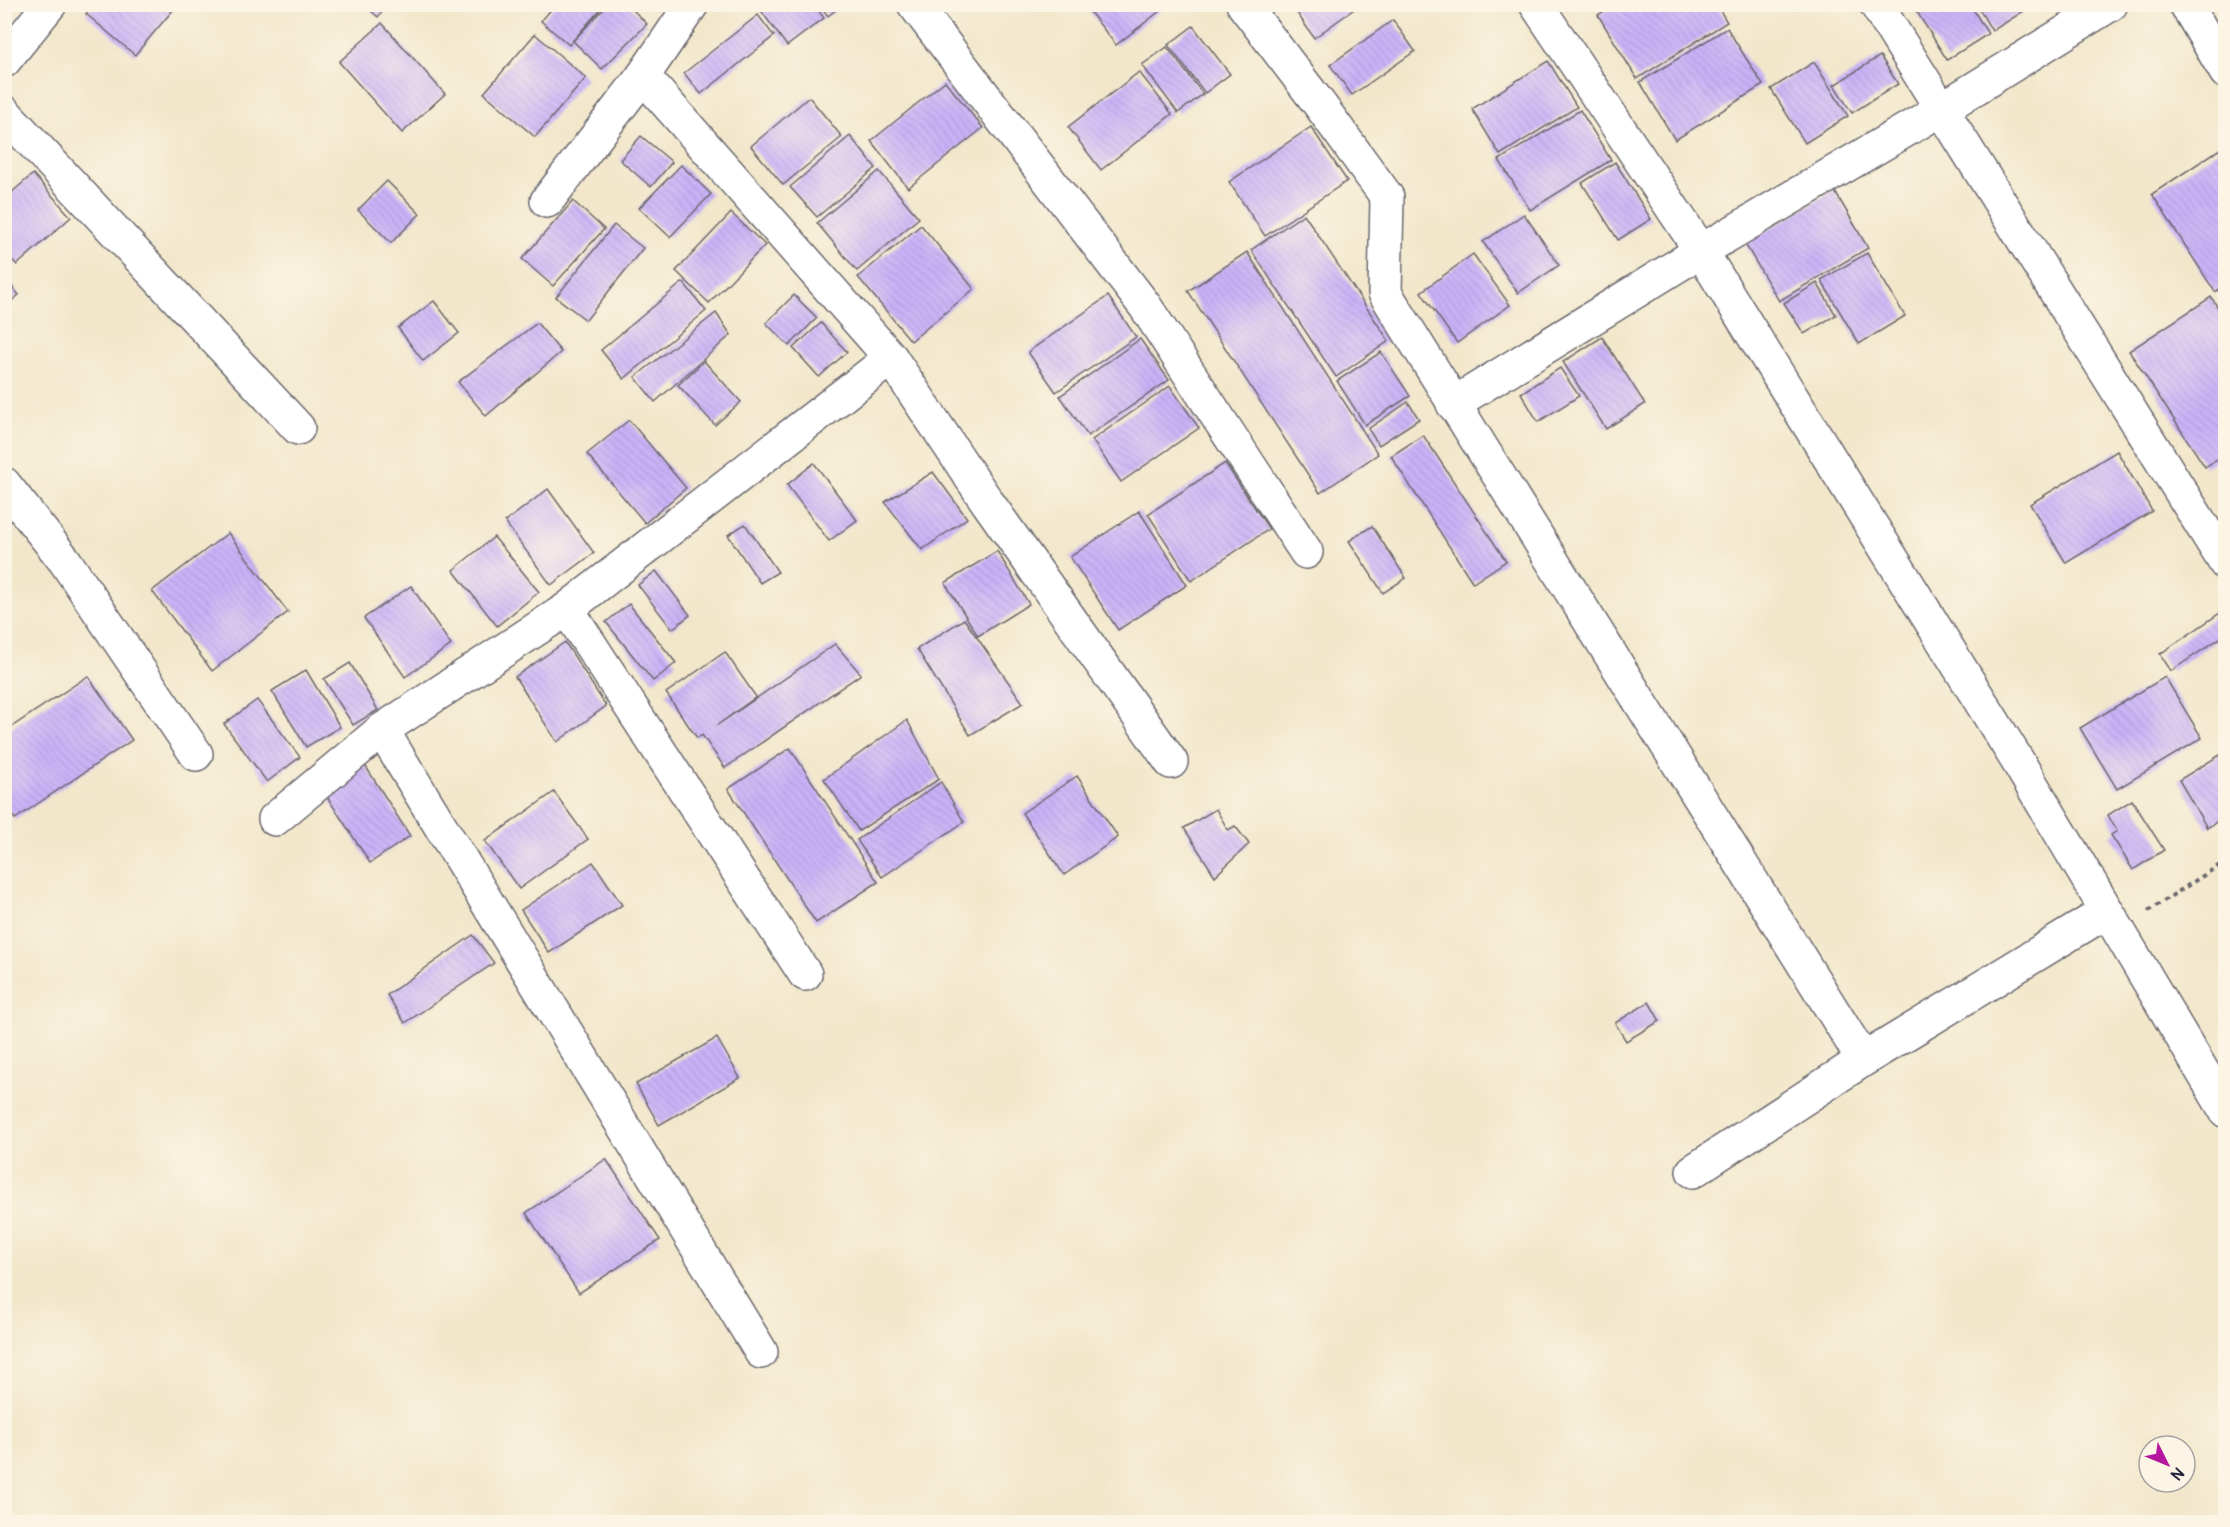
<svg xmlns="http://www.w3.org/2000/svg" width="2230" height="1527" viewBox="0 0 2230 1527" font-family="Pangolin,sans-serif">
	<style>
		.building { fill: url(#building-back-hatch) }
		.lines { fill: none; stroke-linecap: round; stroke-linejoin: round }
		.minor-casing { stroke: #6b676d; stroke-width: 36 }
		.path { stroke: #6b676d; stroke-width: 4; stroke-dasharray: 4.5 4.5; stroke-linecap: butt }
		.minor { stroke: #fff; stroke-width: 33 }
	</style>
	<defs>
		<pattern id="building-back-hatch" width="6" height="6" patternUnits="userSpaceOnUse" patternTransform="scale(1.5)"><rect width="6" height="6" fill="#cab3f8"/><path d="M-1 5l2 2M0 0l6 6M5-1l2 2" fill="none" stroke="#ad9ad6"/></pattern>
	</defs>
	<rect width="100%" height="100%" fill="#fcf5e5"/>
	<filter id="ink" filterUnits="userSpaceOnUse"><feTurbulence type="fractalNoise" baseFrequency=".0167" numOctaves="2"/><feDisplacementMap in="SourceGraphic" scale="12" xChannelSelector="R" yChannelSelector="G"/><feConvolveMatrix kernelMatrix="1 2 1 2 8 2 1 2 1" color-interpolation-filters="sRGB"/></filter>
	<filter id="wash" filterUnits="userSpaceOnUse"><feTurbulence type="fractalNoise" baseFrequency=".008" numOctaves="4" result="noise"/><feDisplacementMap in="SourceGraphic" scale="24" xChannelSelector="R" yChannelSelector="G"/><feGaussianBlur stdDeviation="1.35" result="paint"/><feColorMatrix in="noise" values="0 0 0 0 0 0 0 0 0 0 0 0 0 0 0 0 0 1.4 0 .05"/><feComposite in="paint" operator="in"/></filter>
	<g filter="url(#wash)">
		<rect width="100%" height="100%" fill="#f2e7cb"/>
		<g id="blocks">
			<g class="building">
				<polygon points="94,4 166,4 173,10 135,55 86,14"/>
				<polygon points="363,4 388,4 378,17"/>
				<polygon points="556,4 605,4 569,45 541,21"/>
				<polygon points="608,4 627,4 647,24 602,69 573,41"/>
				<polygon points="756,4 814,4 824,18 787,46"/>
				<polygon points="819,4 843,4 828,16"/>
				<polygon points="1089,4 1169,4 1116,45 1086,7"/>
				<polygon points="1291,4 1361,4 1314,38"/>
				<polygon points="1615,4 1716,4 1727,22 1637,79 1598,15"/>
				<polygon points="1912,4 1970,4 1988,34 1947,60"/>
				<polygon points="1976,4 2031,4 2032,6 1992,31"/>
				<polygon points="758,15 774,36 701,94 684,73"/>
				<polygon points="1393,20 1415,51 1352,95 1330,65"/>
				<polygon points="382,23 445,94 402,133 339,62"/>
				<polygon points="1193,26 1230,74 1205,93 1168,45"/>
				<polygon points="1727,28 1763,85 1675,140 1640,82"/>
				<polygon points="535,34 586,78 535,137 484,93"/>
				<polygon points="1167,47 1203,94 1178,113 1142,65"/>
				<polygon points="1880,56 1898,84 1852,113 1834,85"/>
				<polygon points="1548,61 1577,107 1500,155 1472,109"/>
				<polygon points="1814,62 1848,116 1805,143 1771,89"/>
				<polygon points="1139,72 1172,114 1101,170 1068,127"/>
				<polygon points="945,81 983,128 908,188 871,141"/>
				<polygon points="809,97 842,137 783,185 751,146"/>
				<polygon points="1580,110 1611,160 1530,210 1499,160"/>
				<polygon points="1311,127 1347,181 1265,236 1229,182"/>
				<polygon points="641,136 672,162 651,187 620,160"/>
				<polygon points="850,136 876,168 817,217 790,187"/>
				<polygon points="2226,145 2226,285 2215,292 2152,194"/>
				<polygon points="1615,162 1651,219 1618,240 1582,183"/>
				<polygon points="681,165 711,194 670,237 639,208"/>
				<polygon points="879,171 919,218 857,271 817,223"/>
				<polygon points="33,174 71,217 17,265 4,251 4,199"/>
				<polygon points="387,181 420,214 391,243 358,210"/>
				<polygon points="1834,190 1868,248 1779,301 1745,244"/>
				<polygon points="573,201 604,229 553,286 522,259"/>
				<polygon points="731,213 765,245 709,303 676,271"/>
				<polygon points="1304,214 1389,341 1336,377 1251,250"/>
				<polygon points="1524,214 1559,265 1518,293 1483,242"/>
				<polygon points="614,225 643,248 586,320 556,297"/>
				<polygon points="921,225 974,289 911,341 858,277"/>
				<polygon points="1247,252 1378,454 1320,493 1188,291"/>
				<polygon points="1867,253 1905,316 1859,344 1821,280"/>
				<polygon points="1473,254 1510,305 1457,343 1421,292"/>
				<polygon points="4,277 19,295 4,307"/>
				<polygon points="683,282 706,311 624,379 601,350"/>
				<polygon points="1817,283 1836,315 1804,334 1784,303"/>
				<polygon points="794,295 817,318 789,346 766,323"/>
				<polygon points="1108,296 1136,337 1056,392 1028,352"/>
				<polygon points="2211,297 2226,320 2226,453 2205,467 2129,351"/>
				<polygon points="434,301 459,333 423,361 398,328"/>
				<polygon points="716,313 731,335 655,402 635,377"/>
				<polygon points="537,323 561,352 486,416 458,382"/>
				<polygon points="821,323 847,352 819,377 793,348"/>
				<polygon points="1602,337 1645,404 1606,429 1563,362"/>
				<polygon points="1140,339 1169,380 1088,436 1060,396"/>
				<polygon points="1381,352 1410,396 1365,425 1337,381"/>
				<polygon points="704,361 741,402 715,425 678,385"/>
				<polygon points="1560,368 1579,396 1538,422 1521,393"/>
				<polygon points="1170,386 1199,428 1121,482 1092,440"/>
				<polygon points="1408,402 1419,419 1379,445 1368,429"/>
				<polygon points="629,420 686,488 645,523 587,454"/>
				<polygon points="1423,435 1506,561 1473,583 1391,456"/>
				<polygon points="2117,451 2152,511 2066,563 2030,504"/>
				<polygon points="814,463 857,520 829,541 787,485"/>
				<polygon points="1225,463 1269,529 1191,581 1148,514"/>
				<polygon points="933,472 967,518 922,550 885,502"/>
				<polygon points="548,489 594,553 551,585 505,522"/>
				<polygon points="1139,511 1187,585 1118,630 1070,557"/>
				<polygon points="745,524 778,572 760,583 728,535"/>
				<polygon points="1372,526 1406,578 1383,593 1349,541"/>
				<polygon points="228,533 288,612 212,671 152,591"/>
				<polygon points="494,537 539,592 497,626 453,570"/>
				<polygon points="997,551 1029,604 978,636 945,583"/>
				<polygon points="656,571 690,615 672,629 638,585"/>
				<polygon points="411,586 451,645 405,677 364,618"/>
				<polygon points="629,604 676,663 653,681 606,622"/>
				<polygon points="2226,609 2226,634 2171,671 2160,654"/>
				<polygon points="964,619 1023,703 970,735 917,649"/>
				<polygon points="565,642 606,706 557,742 515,677"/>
				<polygon points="835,644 861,674 725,768 702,735 697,738 666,693 725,652 756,697 716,726"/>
				<polygon points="350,663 378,710 353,725 324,679"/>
				<polygon points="306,670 340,727 306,747 272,691"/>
				<polygon points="88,676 132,740 15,819 4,803 4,732"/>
				<polygon points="2165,677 2202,738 2117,789 2080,728"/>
				<polygon points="257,700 300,757 267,782 224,724"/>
				<polygon points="907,720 939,779 859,831 824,779"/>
				<polygon points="790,748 878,882 816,923 728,789"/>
				<polygon points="2220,755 2226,764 2226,816 2207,828 2179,780"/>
				<polygon points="361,759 410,836 370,863 320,786"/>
				<polygon points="1077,776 1118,837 1064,875 1022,813"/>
				<polygon points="941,782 964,822 882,877 857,840"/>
				<polygon points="554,792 588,839 519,889 485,841"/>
				<polygon points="2132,800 2164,850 2133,870 2111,835 2117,831 2108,815"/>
				<polygon points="1216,809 1228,830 1235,826 1249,844 1215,876 1184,828"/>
				<polygon points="593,862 622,905 549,953 521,910"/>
				<polygon points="473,935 494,963 405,1023 387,995"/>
				<polygon points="1649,1002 1660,1021 1626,1041 1615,1023"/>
				<polygon points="717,1038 740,1078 659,1125 636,1084"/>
				<polygon points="606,1159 660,1240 579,1293 526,1213"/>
			</g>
		</g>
	</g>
	<g filter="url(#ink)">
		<use href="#blocks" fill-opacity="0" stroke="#6b676d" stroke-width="1.5"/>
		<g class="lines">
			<g class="minor-casing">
				<g id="minor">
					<polyline points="914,4 1145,306 1306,552"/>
					<polyline points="1243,4 1320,105 1387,197 1385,293 1856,1048 1866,1058 2106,912"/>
					<polyline points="1536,4 1701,251 2017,760 2226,1111"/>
					<polyline points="1876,4 2226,564"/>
					<polyline points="2186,4 2226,72"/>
					<polyline points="4,61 50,4"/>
					<polyline points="4,112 298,428"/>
					<polyline points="547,201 643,76"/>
					<polyline points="891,358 986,500 1171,762"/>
					<polyline points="1453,404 1701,251 1940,110 2111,4"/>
					<polyline points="4,484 65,561 196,754"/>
					<polyline points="567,609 805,974"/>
					<polyline points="382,730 761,1352"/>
					<polyline points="275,819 382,730 567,609 891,358 643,76 692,4"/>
					<polyline points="1693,1171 1866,1058"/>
				</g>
			</g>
			<polyline class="path" points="2148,911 2226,861"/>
			<use href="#minor" class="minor"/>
		</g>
	</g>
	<rect width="2230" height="1527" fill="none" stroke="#fcf5e5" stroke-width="24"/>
	<g transform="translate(2167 1464) rotate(133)"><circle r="28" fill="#fcf5e5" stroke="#a5a1a1" stroke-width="1.5"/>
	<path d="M0-4.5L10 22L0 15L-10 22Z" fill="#b5179e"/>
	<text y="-9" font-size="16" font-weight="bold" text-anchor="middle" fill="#22223b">N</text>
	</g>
</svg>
